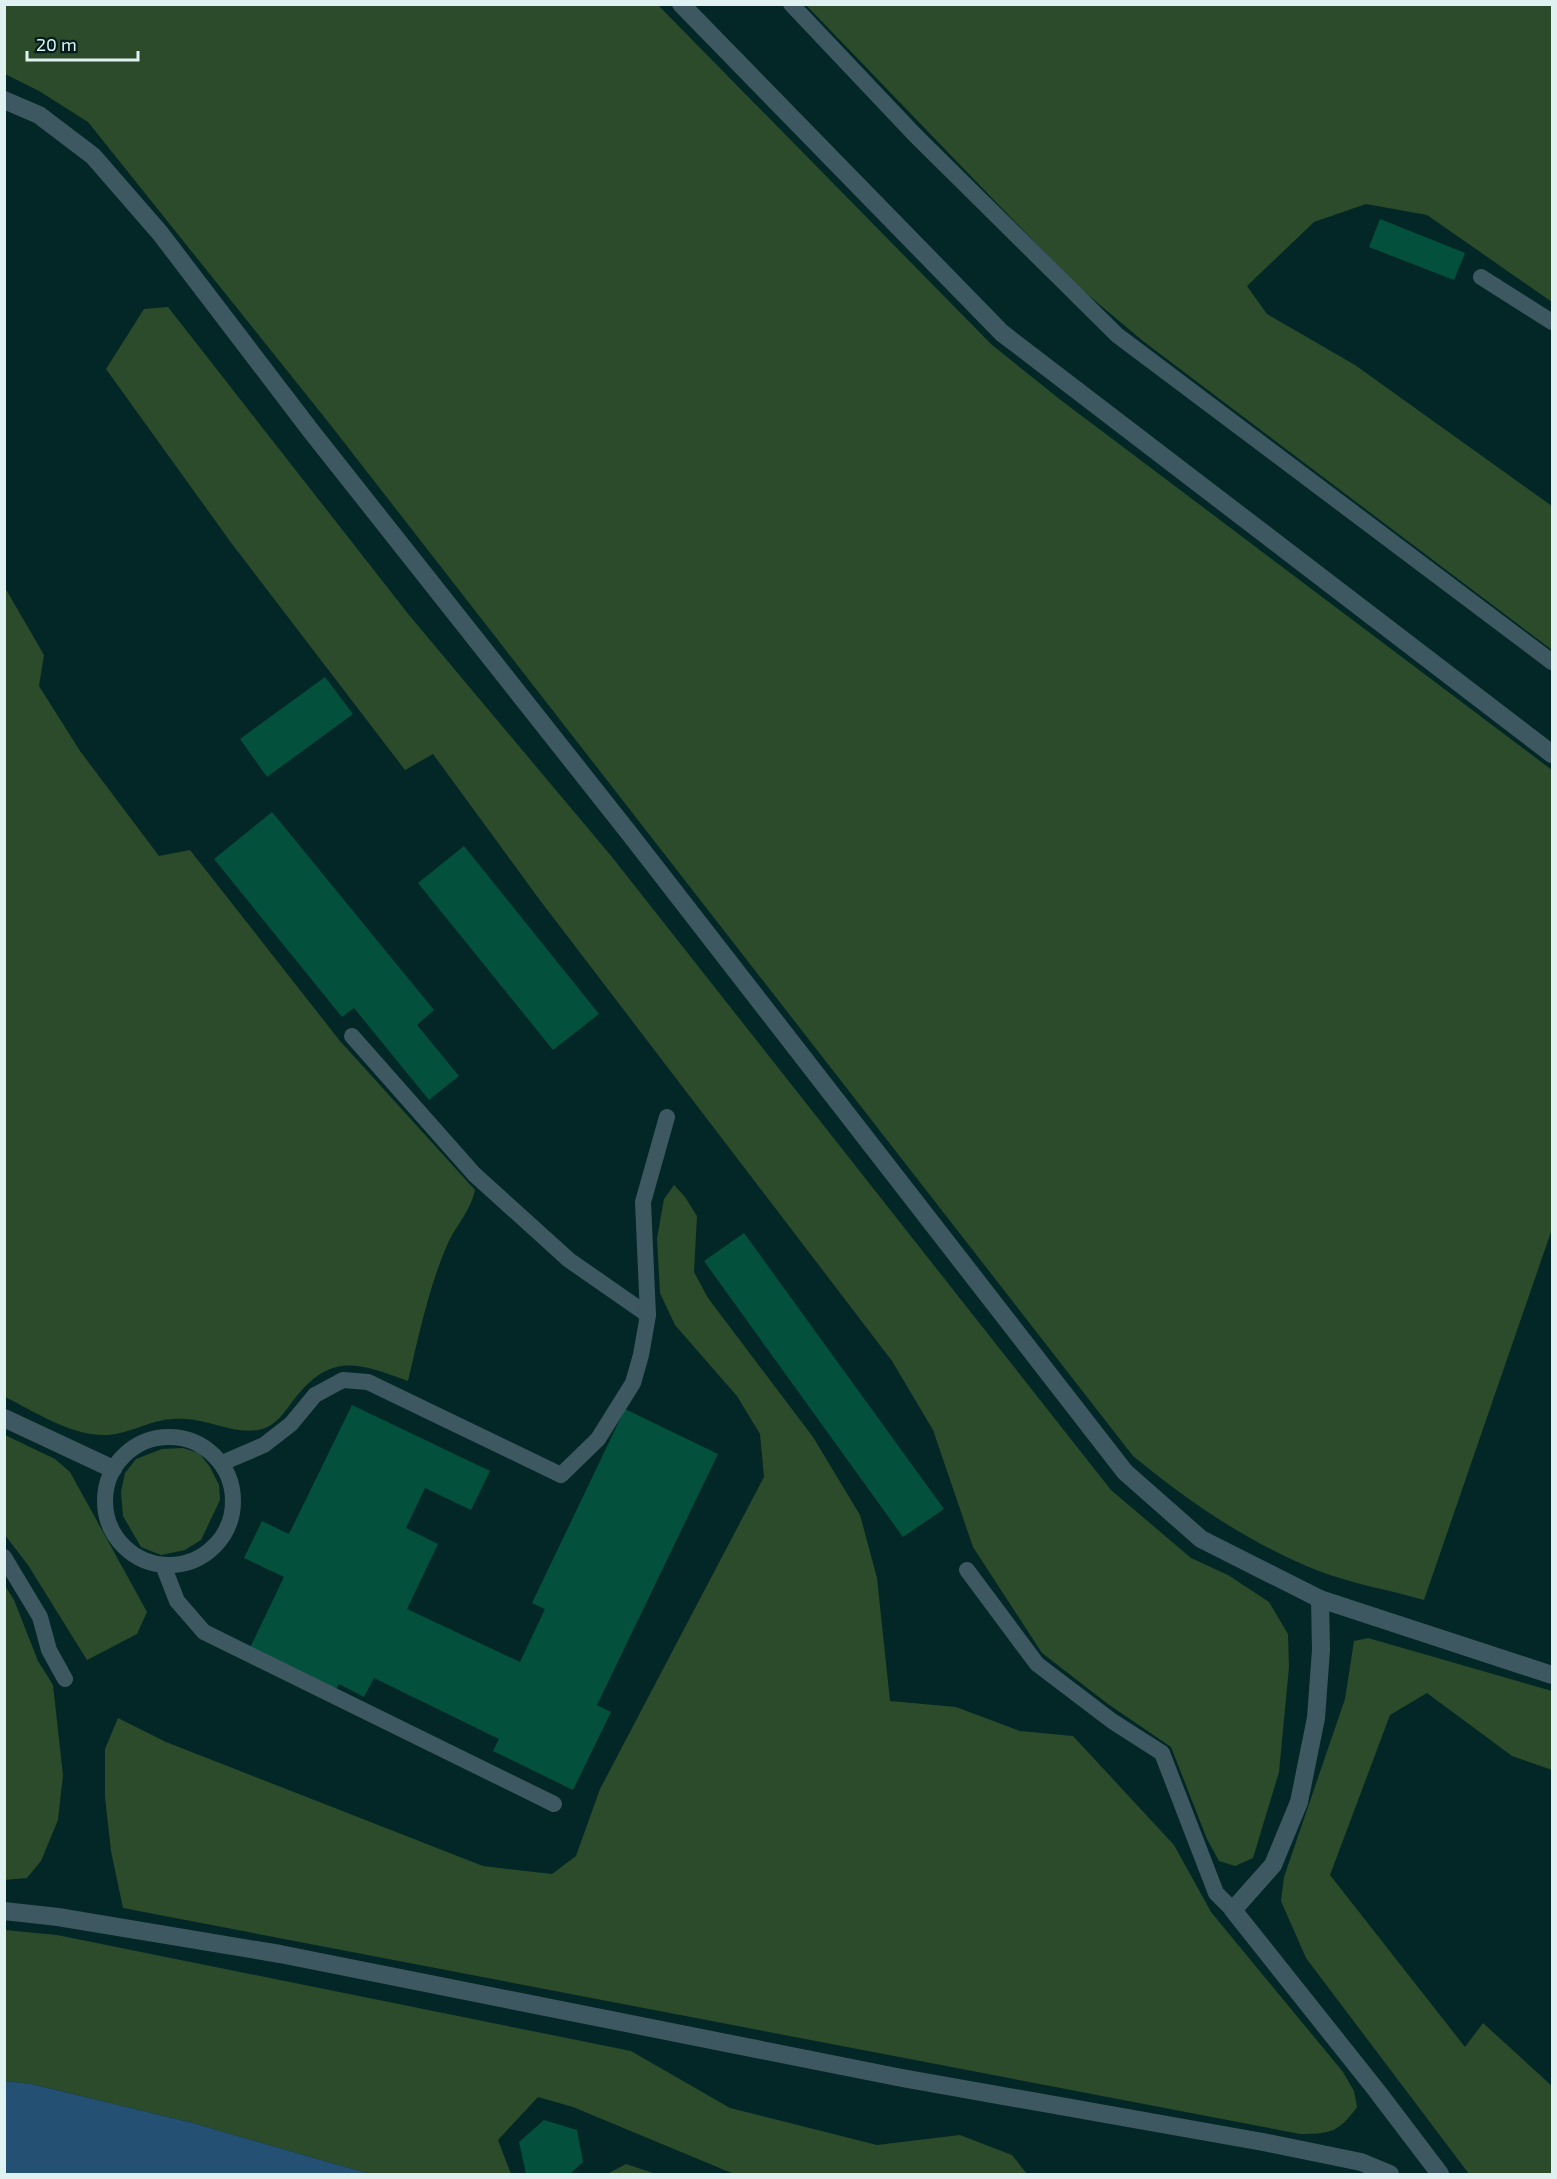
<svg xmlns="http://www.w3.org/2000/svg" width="1557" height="2179" viewBox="0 0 1557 2179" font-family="'Exo 2',sans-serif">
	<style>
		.green { fill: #2b4b2a }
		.water { fill: #245173 }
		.building { fill: #03503c }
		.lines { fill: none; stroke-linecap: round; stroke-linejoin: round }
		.service { stroke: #3d5860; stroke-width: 16 }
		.minor { stroke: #3d5860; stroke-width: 18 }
	</style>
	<rect width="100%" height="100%" fill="#032726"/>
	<g class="green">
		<path d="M5,4L658,5L992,345L1062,401L1552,770V1229L1424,1600C1390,1590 1352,1584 1319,1571C1250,1544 1189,1502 1133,1456L329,423L88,122L39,91L5,74Z"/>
		<polygon points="806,5 1552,5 1552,302 1427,215 1366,204 1314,222 1247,286 1267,314 1355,365 1552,506 1552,650 1143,341 1075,284"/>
		<polygon points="168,307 409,615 612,857 1111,1490 1191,1558 1228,1575 1269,1602 1288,1634 1289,1667 1279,1772 1253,1858 1235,1866 1219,1861 1207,1839 1171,1747 1108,1704 1042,1653 973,1547 933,1430 892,1361 539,899 433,754 405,770 232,544 106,369 144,309"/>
		<path d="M4,586L44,655L39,686L80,751L159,856L190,850L340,1041L475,1190C471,1210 457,1224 448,1243C429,1286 419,1335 408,1381C356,1362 330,1352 292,1402C284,1413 276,1425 262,1429C238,1436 210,1420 186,1419C158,1417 145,1427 120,1433C81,1443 38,1413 5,1397Z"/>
		<path d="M674,1185L685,1197L697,1216L694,1272L708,1298L813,1437L860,1515L877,1578L890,1701L956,1707L1020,1731L1073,1736L1174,1845L1211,1912L1343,2072L1354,2091L1357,2107C1339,2132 1331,2134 1300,2134L123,1908L111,1851L105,1797V1749L118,1718L166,1742L483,1866L552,1874L576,1856L600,1789L764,1477L760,1434L737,1396L675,1325L660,1293L657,1239L664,1199Z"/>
		<polygon points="5,1435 55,1459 70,1472 147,1612 137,1634 87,1660 28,1565 5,1535"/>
		<polygon points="183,1448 199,1453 210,1467 219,1485 220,1500 201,1540 185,1550 161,1555 141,1547 123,1516 121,1492 125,1473 136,1459 162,1449"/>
		<polygon points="4,1584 14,1600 38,1661 53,1685 63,1775 58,1820 41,1861 27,1878 4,1880"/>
		<polygon points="1368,1638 1552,1691 1552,1770 1512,1756 1427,1693 1390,1715 1330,1875 1465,2047 1483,2023 1552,2086 1552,2174 1469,2174 1306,1958 1281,1901 1284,1877 1345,1699 1354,1641"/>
		<polygon points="5,1930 57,1935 631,2051 730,2108 877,2145 960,2135 1012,2155 1027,2174 734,2174 573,2107 538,2097 498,2140 511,2174 370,2174 189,2122 31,2084 5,2081"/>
		<polygon points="626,2164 656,2174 607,2174"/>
	</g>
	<polygon class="water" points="5,2081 31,2084 189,2122 370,2174 5,2174"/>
	<g class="building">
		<polygon points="1380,219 1465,253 1454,280 1369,247"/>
		<polygon points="325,677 353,714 267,777 240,739"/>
		<polygon points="272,812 434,1010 417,1025 459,1076 429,1100 354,1008 342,1017 214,859"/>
		<polygon points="464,846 599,1014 553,1050 418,883"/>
		<polygon points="744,1233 944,1509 903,1537 704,1261"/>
		<polygon points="352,1405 490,1471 471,1510 425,1488 406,1528 438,1544 407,1609 520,1662 545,1609 532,1603 625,1409 718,1454 597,1705 611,1712 573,1790 493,1751 499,1739 374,1678 364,1697 339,1684 333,1695 247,1654 284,1577 244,1558 262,1521 289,1534"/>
		<polygon points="544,2120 577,2130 583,2162 570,2174 526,2174 519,2142"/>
	</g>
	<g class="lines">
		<g class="service">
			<polyline points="791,4 915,135 1117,335 1552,662"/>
			<polyline points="1481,277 1552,322"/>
			<polyline points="352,1036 474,1174 569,1260 648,1315"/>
			<circle cx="169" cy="1501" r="64"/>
			<polyline points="222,1463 264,1445 291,1424 315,1395 343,1380 368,1382 561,1475 598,1439 633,1383 641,1355 648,1315 643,1202 667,1117"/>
			<polyline points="4,1557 40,1617 49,1650 65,1679"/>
			<polyline points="163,1565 177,1601 204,1632 554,1804"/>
			<polyline points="967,1570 1037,1664 1112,1721 1162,1753 1216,1893 1233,1910"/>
		</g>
		<g class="minor">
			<polyline points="681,4 1002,333 1552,754"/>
			<polyline points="4,100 39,115 93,156 160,233 311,431 629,833 1125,1472 1201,1539 1320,1599 1552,1675"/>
			<polyline points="4,1418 113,1469"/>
			<polyline points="1320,1599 1321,1650 1316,1718 1299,1802 1273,1865 1233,1910 1377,2091 1440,2174"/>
			<polyline points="4,1911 58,1917 280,1954 902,2078 1263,2142 1361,2162 1390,2174"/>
		</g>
	</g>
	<rect width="1557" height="2179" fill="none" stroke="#dff2f1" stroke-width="12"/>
	<path d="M27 51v9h111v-9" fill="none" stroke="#dff2f1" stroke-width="3"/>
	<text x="36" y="51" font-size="18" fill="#dff2f1" stroke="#031c1c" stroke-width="4.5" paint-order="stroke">20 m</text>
</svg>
